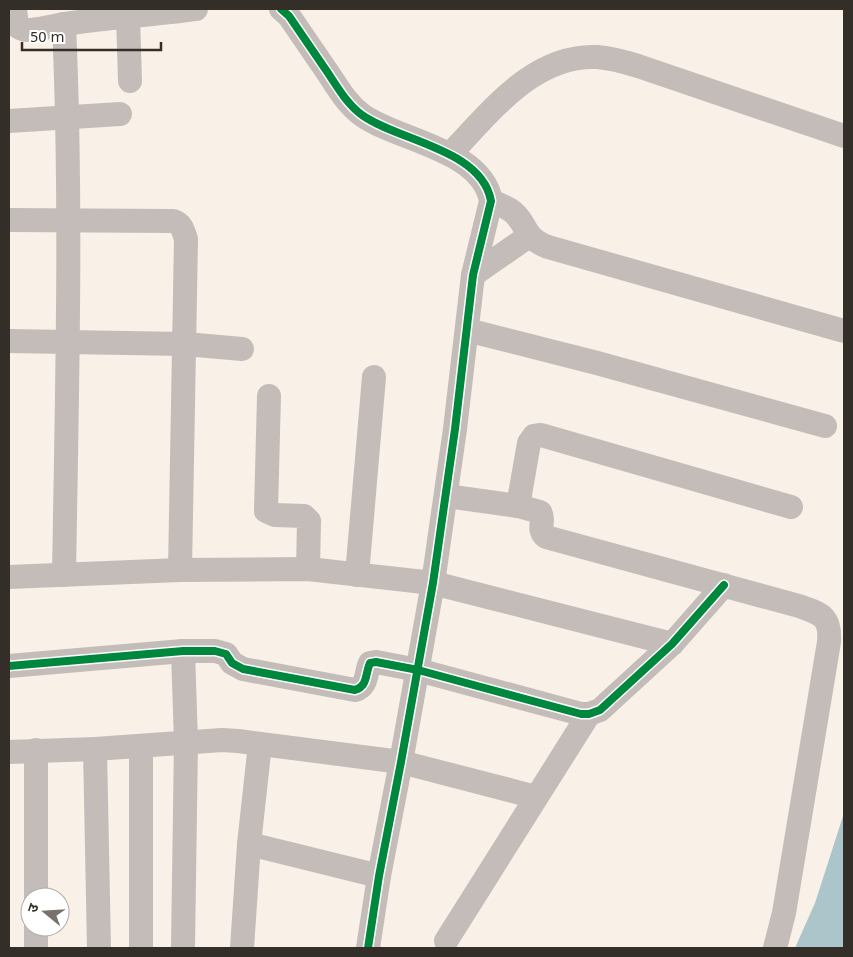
<svg xmlns="http://www.w3.org/2000/svg" width="853" height="957" viewBox="0 0 853 957" font-family="Georgia,'Noto Sans Devanagari',serif">
	<style>
		.water { fill: #acc5cb }
		.lines { fill: none; stroke-linecap: round; stroke-linejoin: round }
		.minor { stroke: #c3bcb9; stroke-width: 24 }
		.cycleway-casing { stroke: #fff; stroke-width: 11 }
		.cycleway { stroke: #00873e; stroke-width: 8 }
	</style>
	<rect width="100%" height="100%" fill="#f9f0e8"/>
	<polygon class="water" points="844,813 844,948 795,948 815,903"/>
	<g class="lines">
		<g class="minor">
			<path d="M15,9L17,26C26,34 42,28 54,26C101,17 149,16 196,9"/>
			<path d="M281,9L289,16C302,35 315,54 328,73C338,88 347,104 362,115C398,141 482,149 491,201L473,275L455,429L433,583L401,762L379,876L368,948"/>
			<polyline points="128,16 130,81"/>
			<path d="M64,24C72,207 67,391 64,575"/>
			<polyline points="9,121 120,114"/>
			<path d="M450,154C490,113 533,54 597,57C611,58 625,62 638,66L844,136"/>
			<path d="M491,201C498,204 507,207 513,212C529,226 522,237 548,247L844,331"/>
			<path d="M9,220L173,221C182,224 183,230 186,239L180,570"/>
			<polyline points="473,275 529,236"/>
			<polyline points="467,330 597,363 825,426"/>
			<polyline points="9,341 185,344 242,349"/>
			<polyline points="269,396 266,511 275,515 304,516 309,521 308,569"/>
			<path d="M446,496L518,506L540,512C546,520 536,529 546,537L799,606C821,614 831,616 829,642L784,913L775,948"/>
			<polyline points="518,506 529,443 534,436 541,435 791,507"/>
			<polyline points="357,575 374,377"/>
			<polyline points="9,577 180,570 308,569 433,583 672,644"/>
			<polyline points="183,651 186,742 183,948"/>
			<path d="M9,666L183,651H215L226,654L232,663L243,669L355,690C368,686 365,674 370,663L376,662L418,670L581,714H589L600,710L672,644L724,585"/>
			<polyline points="95,749 99,948"/>
			<polyline points="36,750 36,897"/>
			<polyline points="9,752 95,749 222,740 238,741 401,762 536,797"/>
			<polyline points="249,844 379,876"/>
			<polyline points="36,927 36,948"/>
			<polyline points="446,941 589,714"/>
			<polyline points="141,948 141,746"/>
			<polyline points="242,948 249,844 260,744"/>
		</g>
		<g class="cycleway-casing">
			<g id="cycleway">
				<path d="M281,9L289,16C302,35 315,54 328,73C338,88 347,104 362,115C398,141 482,149 491,201L473,275L455,429L433,583L401,762L379,876L368,948"/>
				<path d="M9,666L183,651H215L226,654L232,663L243,669L355,690C368,686 365,674 370,663L376,662L418,670L581,714H589L600,710L672,644L724,585"/>
			</g>
		</g>
		<use href="#cycleway" class="cycleway"/>
	</g>
	<rect width="853" height="957" fill="none" stroke="#342e29" stroke-width="20"/>
	<g transform="translate(45 912) rotate(288)"><circle r="24" fill="#ffffff" stroke="#aeaba9"/>
	<path d="M0-4L9 19L0 12L-9 19Z" fill="#79726c"/>
	<text y="-8" font-size="14" font-weight="bold" text-anchor="middle" fill="#342e29">उ</text>
	</g>
	<path d="M22 42v8h139v-8" fill="none" stroke="#342e29" stroke-width="2.5"/>
	<text x="30" y="42" font-size="15" fill="#342e29" stroke="#ffffff" stroke-width="4" paint-order="stroke">50 m</text>
</svg>
